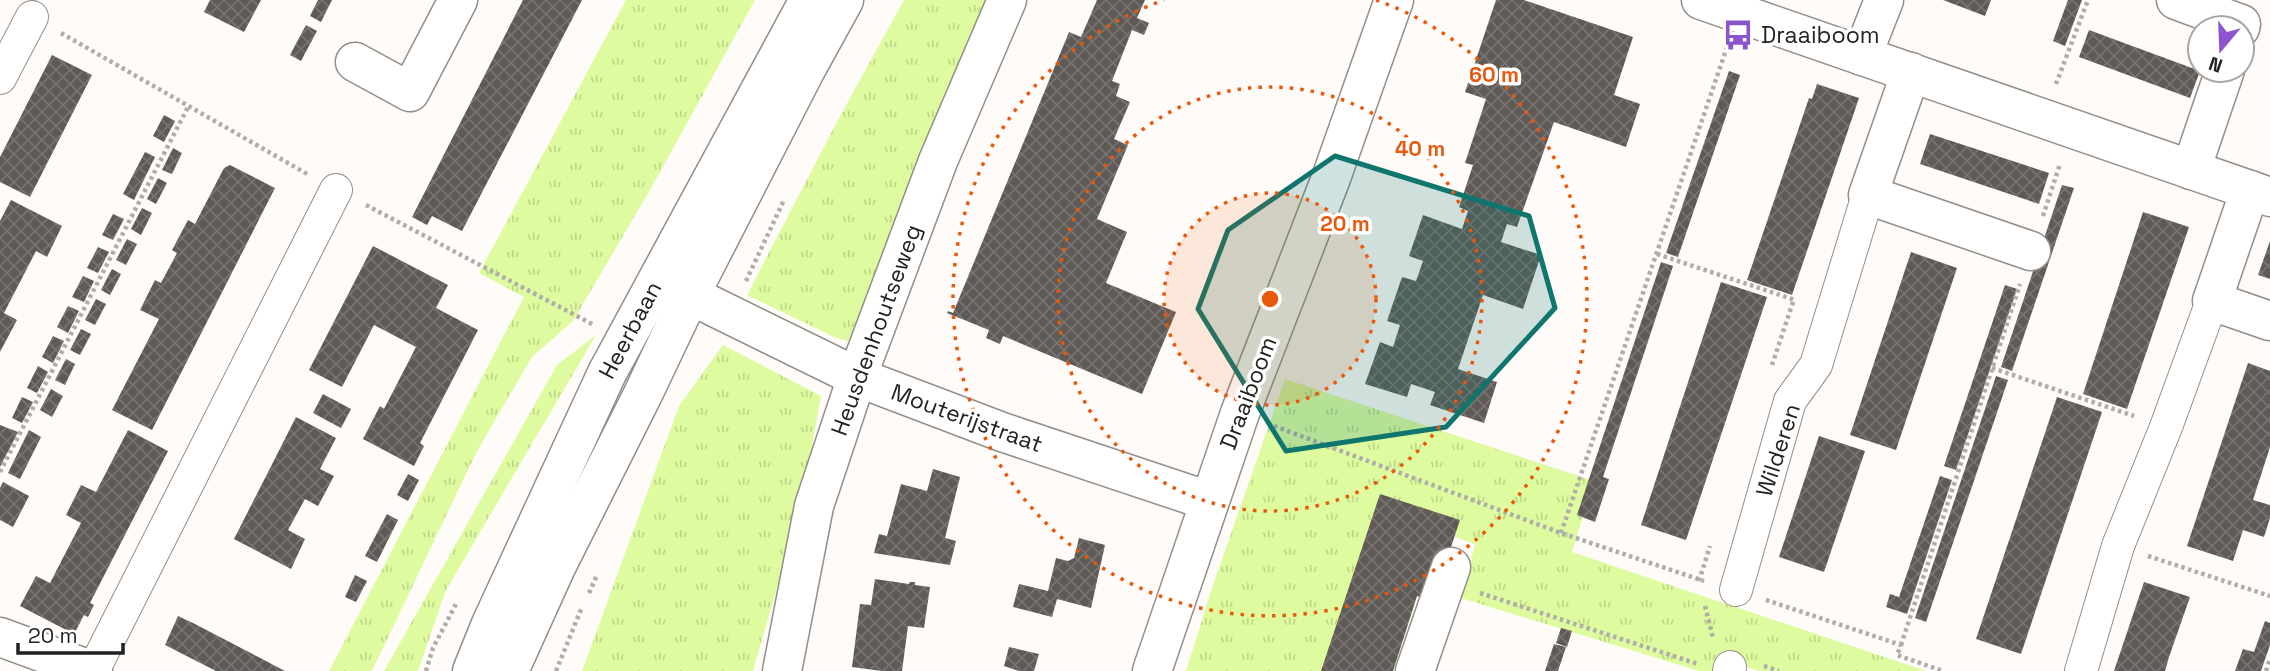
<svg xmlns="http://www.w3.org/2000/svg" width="2270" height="671" viewBox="0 0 2270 671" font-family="'Space Grotesk',sans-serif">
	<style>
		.grass { fill: url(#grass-tufts) }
		.building { fill: url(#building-cross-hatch) }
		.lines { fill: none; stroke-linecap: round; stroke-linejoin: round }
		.pedestrian-casing { stroke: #938e89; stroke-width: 34 }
		.minor-casing { stroke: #938e89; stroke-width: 41 }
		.tertiary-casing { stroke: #938e89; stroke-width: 41 }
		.path { stroke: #b0acaa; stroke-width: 4.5; stroke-dasharray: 3.5 3.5; stroke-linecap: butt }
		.pedestrian { stroke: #fff; stroke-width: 32 }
		.minor { stroke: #fff; stroke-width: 38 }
		.tertiary { stroke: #fff; stroke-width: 38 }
		.marked { fill: #0f766e; fill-opacity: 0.2; stroke: #0f766e; stroke-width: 5; stroke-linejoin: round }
		.ring { fill: none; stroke: #e8590c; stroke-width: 3.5; stroke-dasharray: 3.5 7 }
		.labels { text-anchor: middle; stroke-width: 7; stroke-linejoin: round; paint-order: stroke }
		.poi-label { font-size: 23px; fill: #242220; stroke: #fff; text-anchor: start }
		.street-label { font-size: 23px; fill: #242220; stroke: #fff }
		.centre { fill: #e8590c; stroke: #fff; stroke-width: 3.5 }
		.ring-label { font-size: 21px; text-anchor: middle; font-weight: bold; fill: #e8590c; stroke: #fff; stroke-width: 7; stroke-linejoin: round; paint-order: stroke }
	</style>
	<defs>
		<pattern id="grass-tufts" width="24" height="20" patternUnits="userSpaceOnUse" patternTransform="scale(1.75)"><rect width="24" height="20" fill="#defc9f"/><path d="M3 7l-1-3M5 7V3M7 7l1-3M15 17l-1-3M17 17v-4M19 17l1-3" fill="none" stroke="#bed889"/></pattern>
		<pattern id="building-cross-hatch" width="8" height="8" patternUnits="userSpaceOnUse" patternTransform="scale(1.75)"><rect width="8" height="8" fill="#5f5a56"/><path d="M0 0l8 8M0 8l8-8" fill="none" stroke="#767370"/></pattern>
	</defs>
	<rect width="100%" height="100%" fill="#fffbf8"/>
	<g class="grass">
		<polygon points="626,0 755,0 650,190 573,321 532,357 477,451 372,671 329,671 524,297 479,273"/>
		<polygon points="904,0 998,0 852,342 836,338 747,295 839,118"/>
		<polygon points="596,335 446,590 418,671 384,671 557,365"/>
		<polygon points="723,345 821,396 802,501 753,671 582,671 679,406"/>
		<polygon points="1285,379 1594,481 1572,552 1926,671 1758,671 1721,658 1716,671 1699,671 1461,598 1475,544 1438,531 1393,671 1186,671 1213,585"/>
	</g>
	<g class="building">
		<polygon points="210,0 261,0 244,32 204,12"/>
		<polygon points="318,0 332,0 321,22 310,16"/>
		<polygon points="523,0 582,0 462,231 432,216 427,225 412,217"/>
		<polygon points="1097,0 1145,0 1137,18 1149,23 1144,35 1132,30 1112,81 1120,84 1116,96 1130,102 1114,139 1128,145 1097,219 1127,232 1106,283 1176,312 1142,394 1003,336 1000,344 986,338 989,330 947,313 948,311 953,313 1069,32 1081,37"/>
		<polygon points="1496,0 1524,0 1633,37 1614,95 1640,104 1626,147 1554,122 1517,227 1507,224 1501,242 1541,255 1523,309 1483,295 1458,369 1497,382 1484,423 1430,405 1435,392 1411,384 1407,397 1365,384 1380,342 1393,347 1400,325 1387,321 1402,277 1416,281 1423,261 1409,256 1423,215 1462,229 1468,211 1459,207 1473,165 1465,163 1486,99 1465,92"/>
		<polygon points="1943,0 1991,0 1985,16"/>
		<polygon points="2068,0 2082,0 2065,46 2053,41"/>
		<polygon points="306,25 317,31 301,61 290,55"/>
		<polygon points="2089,30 2200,71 2190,98 2079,57"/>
		<polygon points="52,55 92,75 30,197 0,182 0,157"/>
		<polygon points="1729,71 1740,75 1678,257 1666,253"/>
		<polygon points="1817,84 1859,98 1792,295 1747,280 1809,98 1812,99"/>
		<polygon points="164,115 175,121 164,142 153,136"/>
		<polygon points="1930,134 2049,173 2039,204 1920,164"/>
		<polygon points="173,148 182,153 172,174 162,170"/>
		<polygon points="145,152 155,157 134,200 123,194"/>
		<polygon points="230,165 275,188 152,430 112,410 159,319 140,310 155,280 161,283 177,253 172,250 188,220 195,224 224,168"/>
		<polygon points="158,178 167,183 156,204 147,199"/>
		<polygon points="2062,185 2074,188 2012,371 2001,367"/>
		<polygon points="11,200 62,226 47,257 36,251 4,313 17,320 0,352 0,221"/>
		<polygon points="142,208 152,213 141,235 131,229"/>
		<polygon points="2143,212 2189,227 2127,409 2083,394"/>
		<polygon points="113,214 124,219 113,240 102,235"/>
		<polygon points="127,239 137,244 126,265 116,260"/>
		<polygon points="2270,241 2270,279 2258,275"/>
		<polygon points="373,246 448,285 436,308 478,330 420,443 424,446 414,466 363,439 380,406 384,409 416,347 374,325 342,387 309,370"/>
		<polygon points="98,247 109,252 98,273 87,268"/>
		<polygon points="1911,252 1957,268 1896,450 1850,435"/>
		<polygon points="1661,262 1673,266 1603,477 1609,479 1595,522 1577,515"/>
		<polygon points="112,269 121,274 110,295 101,290"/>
		<polygon points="83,276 94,281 84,302 72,297"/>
		<polygon points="1721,282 1767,297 1686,540 1641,525"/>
		<polygon points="2005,285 2017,289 1956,470 1944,466"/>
		<polygon points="96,299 106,304 95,325 85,320"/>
		<polygon points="68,306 79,311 68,333 57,327"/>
		<polygon points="81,329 91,334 80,355 70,350"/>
		<polygon points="53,336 64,341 53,363 42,357"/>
		<polygon points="66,359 75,364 65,385 55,380"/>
		<polygon points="2248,363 2270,371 2270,447 2253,500 2270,505 2270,518 2264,537 2243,530 2233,561 2187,546"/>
		<polygon points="38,366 48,372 37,393 27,388"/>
		<polygon points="1996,376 2008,380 1957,531 1926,622 1915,618"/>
		<polygon points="51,389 63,396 52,417 40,410"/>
		<polygon points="323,394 351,409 341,428 313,413"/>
		<polygon points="22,397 33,402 22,423 12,418"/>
		<polygon points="2057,397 2102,412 2021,654 1976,639"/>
		<polygon points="296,417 336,438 320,469 334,476 318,506 305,499 288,530 305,539 291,569 234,539"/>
		<polygon points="0,425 18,432 0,467"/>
		<polygon points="29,430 41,437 20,479 8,473"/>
		<polygon points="128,430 168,451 90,603 94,605 88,617 84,615 74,634 20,606 36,576 50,583 81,523 66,515 81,485 96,492"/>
		<polygon points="1819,436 1865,451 1824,572 1779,557"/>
		<polygon points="933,469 960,477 945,538 956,541 950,565 874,553 879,534 887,536 901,484 927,491"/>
		<polygon points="408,474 419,480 408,501 397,495"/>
		<polygon points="1940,476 1952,480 1907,614 1886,607 1890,594 1899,597"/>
		<polygon points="3,482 29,496 13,527 0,520 0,488"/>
		<polygon points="1380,494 1460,520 1446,562 1425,599 1417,596 1393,671 1321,671"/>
		<polygon points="387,514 398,520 377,562 365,556"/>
		<polygon points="1079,538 1105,545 1091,608 1057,599 1052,617 1013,607 1019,584 1048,591 1056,558 1068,561 1074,558"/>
		<polygon points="355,575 367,581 356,602 345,597"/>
		<polygon points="875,579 909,584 910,582 915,582 915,585 930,587 924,628 908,626 902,671 882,671 852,667 860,604 871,605"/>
		<polygon points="2144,582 2190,597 2169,657 2165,671 2114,671"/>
		<polygon points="178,616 193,623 285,671 216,671 165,645"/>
		<polygon points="2265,621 2270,623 2270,645 2261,671 2235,671 2243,649 2254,652"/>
		<polygon points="1561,628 1572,631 1567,647 1556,643"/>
		<polygon points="1554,644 1566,647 1558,671 1545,671"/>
		<polygon points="1009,647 1039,654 1034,671 1019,671 1004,666"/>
	</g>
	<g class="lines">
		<g class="pedestrian-casing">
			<g id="pedestrian">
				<polyline points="0,78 32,17"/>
				<polyline points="1736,590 1790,401 1816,365 1868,195"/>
				<polyline points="93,671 336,190"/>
				<polyline points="1729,671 1730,667"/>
				<polyline points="2081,671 2118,546 2166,427 2212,301"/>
			</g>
		</g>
		<g class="minor-casing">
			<g id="minor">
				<polyline points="1701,0 2270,197"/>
				<polyline points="2176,0 2241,24 2240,28"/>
				<polyline points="1862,56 1884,0"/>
				<polyline points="355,62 410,92 458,0"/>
				<polyline points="1911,72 1868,195 2031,251"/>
				<polyline points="2191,170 2225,70"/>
				<polyline points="2250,190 2212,301 2270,321"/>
				<polyline points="662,277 690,295 857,377 1002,432 1209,501"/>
				<polyline points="0,637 93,671"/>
				<polyline points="782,671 814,506 857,377 938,161 1007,0"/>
				<polyline points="1152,671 1240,413 1331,178 1394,0"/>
				<polyline points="1415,671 1451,567"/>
			</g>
		</g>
		<g class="tertiary-casing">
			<g id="tertiary">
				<polyline points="472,671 491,624 607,373 809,0"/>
				<polyline points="509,671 556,567 643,394 690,295 806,69 844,0"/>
			</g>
		</g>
		<g class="path">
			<polyline points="61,33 309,175"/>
			<polyline points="2056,84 2088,0"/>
			<polyline points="366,205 594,325"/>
			<polyline points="2043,216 2060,164"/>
			<polyline points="1657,254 1795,300"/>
			<polyline points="746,281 784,200"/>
			<polyline points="1772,365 1794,299"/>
			<polyline points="1992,368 2134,416"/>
			<polyline points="1274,426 1561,533 1704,581"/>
			<polyline points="0,472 188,107"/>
			<polyline points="1561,533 1727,47"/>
			<polyline points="2148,556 2270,596"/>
			<polyline points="1699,581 1710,546"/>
			<polyline points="589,593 597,575"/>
			<polyline points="1480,593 1698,664"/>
			<polyline points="1766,600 1901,645 1897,655 1943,671"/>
			<polyline points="1705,606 1713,638"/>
			<polyline points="1901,645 2020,284"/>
			<polyline points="1764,666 1779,671"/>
			<polyline points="426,671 433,648 456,604"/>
			<polyline points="556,671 582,607"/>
			<polyline points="2266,671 2270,659"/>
		</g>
		<use href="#pedestrian" class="pedestrian"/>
		<use href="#minor" class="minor"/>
		<use href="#tertiary" class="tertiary"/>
	</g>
	<path class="marked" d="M1335,156L1529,216L1555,308L1446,427L1286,451L1198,309L1228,230Z"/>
	<circle cx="1270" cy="299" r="106" fill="#e8590c" fill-opacity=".12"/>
	<g class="ring">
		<circle cx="1270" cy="299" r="106"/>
		<circle cx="1270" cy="299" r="212"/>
		<path d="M1376 0A317 317 0 1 1 1164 0"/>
	</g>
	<defs>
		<g id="bus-bare" transform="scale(2.415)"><path d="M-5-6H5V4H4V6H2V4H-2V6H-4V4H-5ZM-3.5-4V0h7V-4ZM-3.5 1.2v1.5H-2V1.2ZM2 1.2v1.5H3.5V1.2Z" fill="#8c55cd" stroke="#fff" stroke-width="2.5" paint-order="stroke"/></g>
	</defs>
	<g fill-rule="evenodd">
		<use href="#bus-bare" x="1738" y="35"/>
	</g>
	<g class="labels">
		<g class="poi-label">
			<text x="1761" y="43">Draaiboom</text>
		</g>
		<g class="street-label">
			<text transform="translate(630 330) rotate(-62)" y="8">Heerbaan</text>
			<text transform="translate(876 330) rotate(-70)" y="8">Heusdenhoutseweg</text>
			<text transform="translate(1248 393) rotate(-69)" y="8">Draaiboom</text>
			<text transform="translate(967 418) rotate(20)" y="8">Mouterijstraat</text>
			<text transform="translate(1778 450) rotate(-72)" y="8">Wilderen</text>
		</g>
	</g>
	<circle cx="1270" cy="299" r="10" class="centre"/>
	<g class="ring-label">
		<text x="1494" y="82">60 m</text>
		<text x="1420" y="156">40 m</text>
		<text x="1345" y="231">20 m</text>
	</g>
	<g transform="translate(2221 49) rotate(199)"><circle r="33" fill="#ffffff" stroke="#a7a7a6" stroke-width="2"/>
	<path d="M0-5L12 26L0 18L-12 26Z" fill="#8c55cd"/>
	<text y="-10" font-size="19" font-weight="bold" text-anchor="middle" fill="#242220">N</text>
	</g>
	<path d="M18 643v10h105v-10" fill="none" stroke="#242220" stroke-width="3.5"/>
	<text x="28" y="643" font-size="21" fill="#242220" stroke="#ffffff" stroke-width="5" paint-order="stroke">20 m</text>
</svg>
